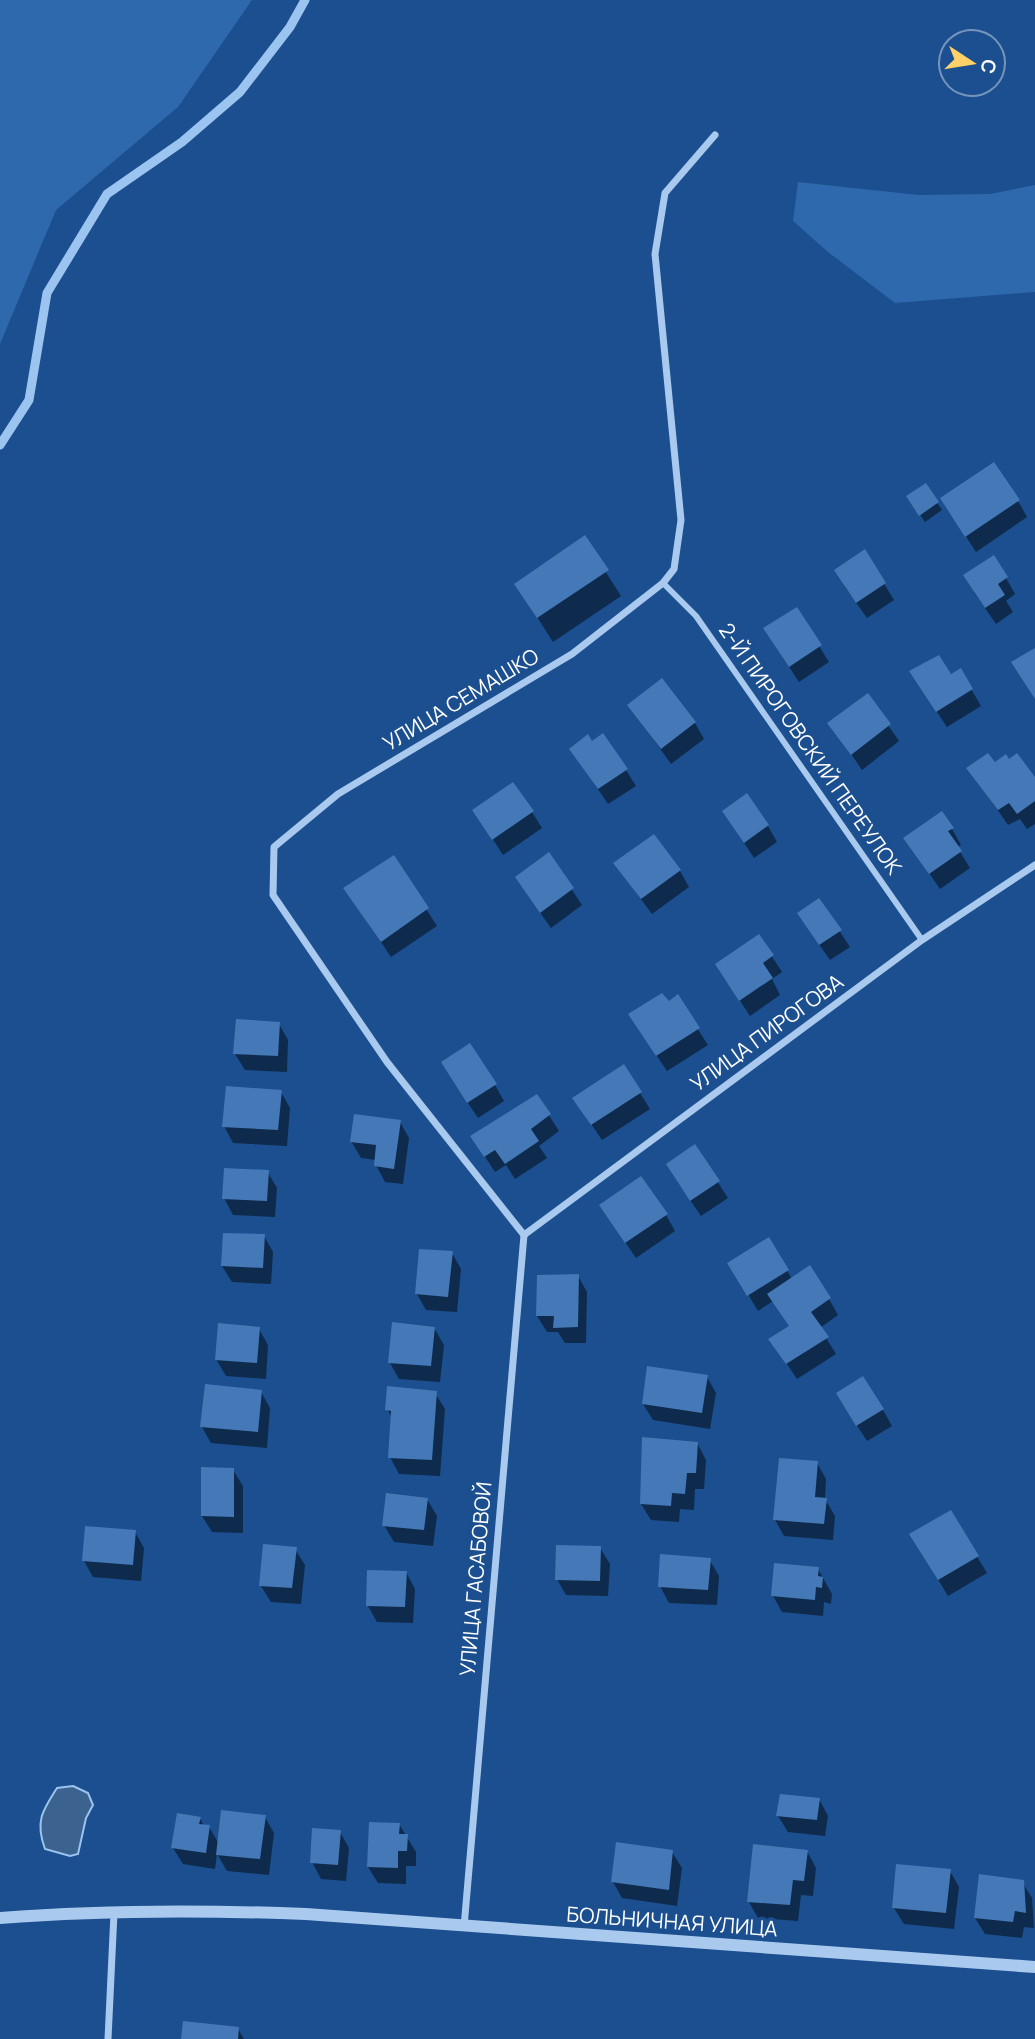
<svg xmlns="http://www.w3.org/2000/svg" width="1035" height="2039" viewBox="0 0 1035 2039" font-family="Manrope,sans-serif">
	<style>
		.green { fill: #2e69ad }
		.water { fill: #3c6290; stroke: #9cc4f0; stroke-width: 2 }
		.shadow { fill: #0007 }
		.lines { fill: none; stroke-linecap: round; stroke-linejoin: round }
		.stream { stroke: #9cc4f0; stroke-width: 9 }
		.building { fill: #4478b7 }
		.pedestrian { stroke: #a9c9ee; stroke-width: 6 }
		.minor { stroke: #a9c9ee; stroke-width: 7 }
		.tertiary { stroke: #a9c9ee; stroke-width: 12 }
		.labels { text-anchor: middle; stroke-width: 7; stroke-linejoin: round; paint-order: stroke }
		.street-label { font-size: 21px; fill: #fff; stroke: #1b4f8f }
	</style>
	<rect width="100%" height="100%" fill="#1b4f8f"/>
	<g class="green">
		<polygon points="0,0 252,0 178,107 56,210 0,344"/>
		<polygon points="798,182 918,195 990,194 1035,185 1035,292 895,303 828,252 793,221"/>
	</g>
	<path class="water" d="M73,1786L88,1793L93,1805L86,1818L78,1854L70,1856L45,1849C35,1822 42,1811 57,1788Z"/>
	<g class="shadow">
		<polygon points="925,485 942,510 925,522 913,504"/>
		<polygon points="1018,501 1027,517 976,552 952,515"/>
		<polygon points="584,538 621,596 553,642 516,584"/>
		<polygon points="864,551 894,600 867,618 845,587"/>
		<polygon points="994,557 1015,594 1006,601 1013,612 996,624 974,592"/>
		<polygon points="796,609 829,662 799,682 774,644"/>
		<polygon points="960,670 981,706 947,727 921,688"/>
		<polygon points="867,695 899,741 862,770 830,723"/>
		<polygon points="629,705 695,723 704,739 671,764"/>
		<polygon points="591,743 626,770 636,786 608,804 571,749"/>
		<polygon points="994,764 1035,780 1035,824 1027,829 1020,819 1008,825 969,768"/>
		<polygon points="532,812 542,828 503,855 484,826"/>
		<polygon points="724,812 768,826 777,842 754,858"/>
		<polygon points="952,829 961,845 957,847 970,868 940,889 906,839"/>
		<polygon points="549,855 582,905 551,928 527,894"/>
		<polygon points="393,858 437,926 391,957 346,889"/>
		<polygon points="615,864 680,871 689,887 652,914"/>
		<polygon points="819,900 850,947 830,960 809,930"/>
		<polygon points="759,937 782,972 772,979 780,995 750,1016 727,981"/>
		<polygon points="677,997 708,1045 667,1071 640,1031"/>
		<polygon points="279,1024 288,1040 287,1072 245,1070 235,1054"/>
		<polygon points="624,1067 650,1109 602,1140 574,1099"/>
		<polygon points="452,1079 495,1085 504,1101 478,1118"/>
		<polygon points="281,1092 290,1108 287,1146 233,1143 224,1126"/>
		<polygon points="537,1097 559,1131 539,1146 547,1158 515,1179 506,1165 495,1172 472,1137"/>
		<polygon points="400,1122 409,1138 403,1184 385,1182 376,1165 376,1160 361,1158 351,1141"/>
		<polygon points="695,1147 728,1198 701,1216 677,1181"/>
		<polygon points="267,1171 277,1188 275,1217 233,1215 224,1198"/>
		<polygon points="666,1215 675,1231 636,1258 611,1221"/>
		<polygon points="264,1236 273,1252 271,1284 232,1282 222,1266"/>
		<polygon points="768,1240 792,1279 829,1299 838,1315 820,1328 836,1354 797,1379 771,1340 790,1327 773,1301 758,1311 730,1264"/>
		<polygon points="452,1253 461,1269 457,1312 426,1310 417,1294"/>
		<polygon points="578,1276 587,1292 586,1343 565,1343 558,1332 547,1332 537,1316"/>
		<polygon points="434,1328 444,1345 440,1382 399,1379 390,1363"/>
		<polygon points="259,1329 268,1345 266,1379 226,1376 216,1359"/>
		<polygon points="707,1377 716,1393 710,1429 653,1420 643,1404"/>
		<polygon points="261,1392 270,1408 267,1448 211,1443 202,1427"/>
		<polygon points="435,1393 445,1409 440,1476 399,1474 390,1457 393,1419 387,1409"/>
		<polygon points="847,1410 883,1410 892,1426 867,1441"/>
		<polygon points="697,1443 706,1460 704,1489 695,1489 694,1510 680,1509 679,1522 651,1520 641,1504"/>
		<polygon points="817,1463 826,1479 825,1499 835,1516 833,1540 784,1536 775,1520"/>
		<polygon points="233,1470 243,1486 243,1533 212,1532 202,1516"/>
		<polygon points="427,1499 437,1516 433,1546 394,1542 384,1525"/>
		<polygon points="950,1512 987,1573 948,1596 921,1551"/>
		<polygon points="135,1532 144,1548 141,1581 93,1577 84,1561"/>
		<polygon points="600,1548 610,1564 608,1596 566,1595 557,1579"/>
		<polygon points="295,1549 305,1565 301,1604 271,1602 261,1586"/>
		<polygon points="709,1559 719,1576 717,1605 669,1603 660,1586"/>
		<polygon points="818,1569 832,1594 831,1604 824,1602 823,1616 782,1612 773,1596"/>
		<polygon points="406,1572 415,1589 413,1623 377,1622 368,1606"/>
		<polygon points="819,1799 828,1816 825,1836 788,1832 778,1816"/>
		<polygon points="265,1817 274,1833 269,1875 227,1871 217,1854 215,1869 183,1864 173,1848 200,1818 204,1826 209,1827 219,1844"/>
		<polygon points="399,1824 416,1852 416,1866 406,1866 406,1884 378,1883 368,1867"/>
		<polygon points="340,1832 349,1848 346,1881 321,1879 312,1862"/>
		<polygon points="807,1851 816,1868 813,1896 801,1895 798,1921 758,1918 749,1902"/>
		<polygon points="672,1852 682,1868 677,1906 622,1898 613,1882"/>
		<polygon points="950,1871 959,1887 954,1929 904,1924 894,1908"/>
		<polygon points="1022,1882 1032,1898 1034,1928 1024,1927 1022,1938 985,1934 975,1918"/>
		<polygon points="238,2029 244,2039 183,2039"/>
	</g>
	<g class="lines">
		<polyline class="stream" points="0,445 29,400 47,293 107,194 182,142 240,92 290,27 305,0"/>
	</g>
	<g class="building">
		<polygon points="994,462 1020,500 965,537 940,498"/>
		<polygon points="926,483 939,502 919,516 906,496"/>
		<polygon points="585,535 609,570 537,618 514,584"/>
		<polygon points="865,549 886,583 856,603 834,570"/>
		<polygon points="994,555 1008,577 998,584 1005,595 985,608 963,575"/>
		<polygon points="797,607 822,645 789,667 763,628"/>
		<polygon points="1035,648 1035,699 1011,662"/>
		<polygon points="939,655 951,674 961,668 973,689 936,712 909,671"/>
		<polygon points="662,678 696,722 661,749 627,705"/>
		<polygon points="868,693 891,724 851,755 827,723"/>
		<polygon points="603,733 628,769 598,789 569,749 588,734 592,741"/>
		<polygon points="988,753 995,762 1006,754 1009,759 1017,753 1035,777 1035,801 1017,814 1009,803 998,810 966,768"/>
		<polygon points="513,782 534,811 492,840 472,810"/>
		<polygon points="747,793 769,825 744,843 722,811"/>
		<polygon points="942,811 954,828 948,831 962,851 929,874 903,838"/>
		<polygon points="654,834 681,870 641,899 613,863"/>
		<polygon points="549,852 574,888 540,913 515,877"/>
		<polygon points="394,855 429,908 381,942 343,888"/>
		<polygon points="819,898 842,930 819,945 797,913"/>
		<polygon points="759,934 774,955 763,963 773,978 739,1001 715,964"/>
		<polygon points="662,993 669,1001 678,994 700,1028 656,1056 628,1014"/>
		<polygon points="236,1019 280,1022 278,1056 233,1054"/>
		<polygon points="470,1043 497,1084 467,1103 441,1062"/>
		<polygon points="624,1064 642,1092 591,1125 572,1098"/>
		<polygon points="226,1086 282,1090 278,1130 222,1127"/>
		<polygon points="537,1094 551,1114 531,1129 539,1141 505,1164 495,1150 484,1157 470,1136"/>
		<polygon points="354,1114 401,1120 394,1169 374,1166 376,1145 350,1142"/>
		<polygon points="695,1144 720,1181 690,1201 666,1164"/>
		<polygon points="224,1168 269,1170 267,1201 222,1199"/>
		<polygon points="641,1176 668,1214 625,1243 599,1205"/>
		<polygon points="223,1233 265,1234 263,1268 221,1266"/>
		<polygon points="769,1237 789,1270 747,1296 727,1263"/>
		<polygon points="419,1249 453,1251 448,1297 415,1294"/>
		<polygon points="810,1265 831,1298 811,1312 829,1337 786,1364 768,1339 789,1326 767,1294"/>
		<polygon points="579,1274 578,1327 553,1328 554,1316 536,1316 537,1275"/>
		<polygon points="392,1322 435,1327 431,1366 388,1363"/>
		<polygon points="218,1323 260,1327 257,1363 215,1360"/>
		<polygon points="647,1366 708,1375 702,1413 642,1404"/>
		<polygon points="863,1376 884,1409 856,1426 836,1393"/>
		<polygon points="205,1384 262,1390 258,1432 200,1427"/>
		<polygon points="387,1386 437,1391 432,1460 388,1458 391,1411 385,1410"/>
		<polygon points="642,1437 698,1442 696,1473 687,1473 685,1494 672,1493 671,1506 640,1504"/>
		<polygon points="779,1458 818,1461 815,1497 827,1498 824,1524 773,1520"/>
		<polygon points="201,1467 234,1468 234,1517 201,1516"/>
		<polygon points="386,1493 428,1498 424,1530 382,1526"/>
		<polygon points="951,1510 979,1556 938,1580 909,1534"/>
		<polygon points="85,1526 136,1530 133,1565 82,1561"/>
		<polygon points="263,1544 297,1547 292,1588 259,1586"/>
		<polygon points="556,1545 601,1546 600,1581 555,1580"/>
		<polygon points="660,1554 711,1558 708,1590 658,1587"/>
		<polygon points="774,1563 819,1567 818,1576 823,1577 822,1588 816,1587 815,1600 771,1596"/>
		<polygon points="367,1570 407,1571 405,1607 366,1606"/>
		<polygon points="780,1794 820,1798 817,1820 776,1816"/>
		<polygon points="221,1810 266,1815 260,1859 216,1855"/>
		<polygon points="177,1813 201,1817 199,1824 210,1825 206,1853 171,1848"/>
		<polygon points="369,1822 400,1823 399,1834 408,1834 407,1851 398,1851 398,1868 367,1867"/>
		<polygon points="312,1828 341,1830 338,1865 310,1863"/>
		<polygon points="616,1842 673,1850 669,1890 611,1882"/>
		<polygon points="753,1844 808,1850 804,1881 793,1880 790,1905 747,1902"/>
		<polygon points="896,1864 951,1869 946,1913 892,1908"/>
		<polygon points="979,1874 1024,1880 1026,1913 1015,1911 1013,1922 974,1918"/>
		<polygon points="183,2021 239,2027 238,2039 181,2039"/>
	</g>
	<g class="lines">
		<polyline class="pedestrian" points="663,583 696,616 922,940"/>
		<g class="minor">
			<polyline points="524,1235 387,1062 273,895 274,847 338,794 572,654 663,583 674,569 681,520 655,254 665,193 715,135"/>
			<polyline points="524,1235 922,940 1035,865"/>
			<polyline points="464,1927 524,1235"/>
			<polyline points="108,2039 114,1913"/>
		</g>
		<path class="tertiary" d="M0,1918C101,1910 205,1910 306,1914L1035,1967"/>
	</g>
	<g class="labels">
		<g class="street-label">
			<text transform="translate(461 700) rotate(-31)" y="7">УЛИЦА СЕМАШКО</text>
			<text transform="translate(810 749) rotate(55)" y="7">2-Й ПИРОГОВСКИЙ ПЕРЕУЛОК</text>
			<text transform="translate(767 1033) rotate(-36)" y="7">УЛИЦА ПИРОГОВА</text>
			<text transform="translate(476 1579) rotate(-85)" y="7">УЛИЦА ГАСАБОВОЙ</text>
			<text transform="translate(672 1922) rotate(4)" y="7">БОЛЬНИЧНАЯ УЛИЦА</text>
		</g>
	</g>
	<g transform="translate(972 63) rotate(102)"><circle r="33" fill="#1b4f8f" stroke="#7695bc" stroke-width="2"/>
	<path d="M0-5L12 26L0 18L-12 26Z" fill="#ffd166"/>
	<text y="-10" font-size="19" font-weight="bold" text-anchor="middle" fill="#ffffff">С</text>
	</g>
</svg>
